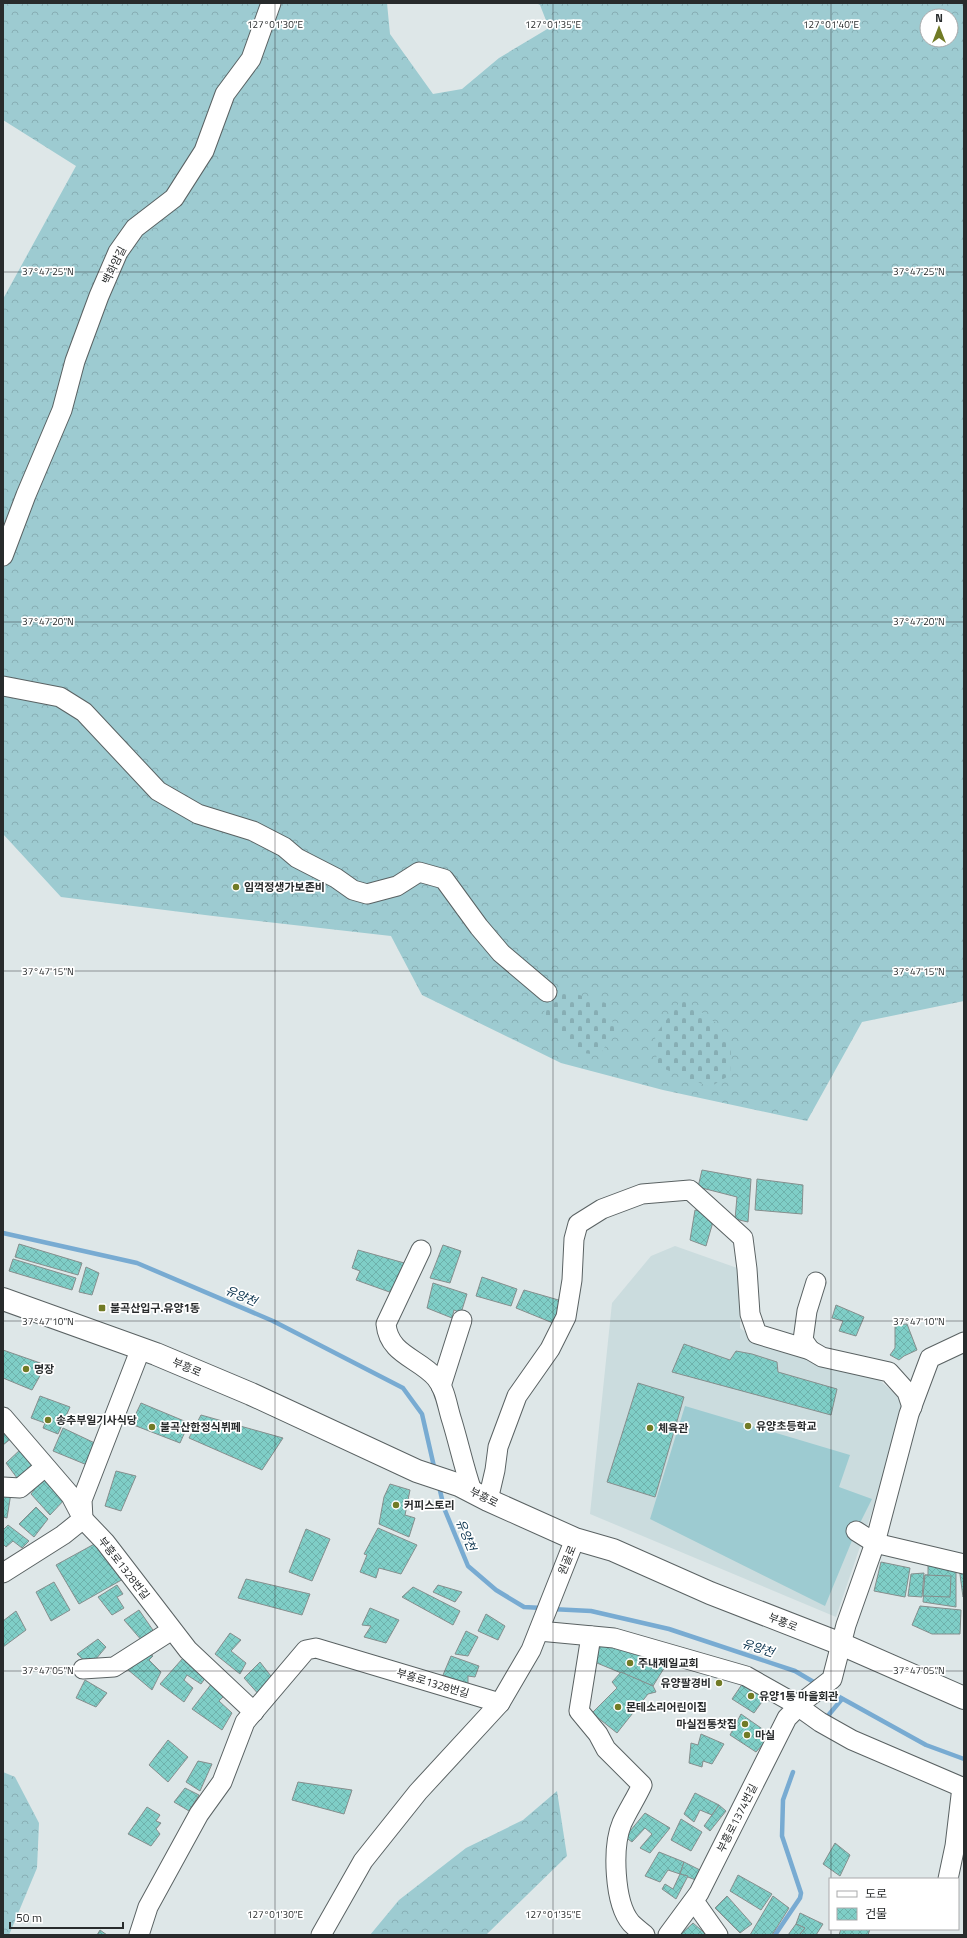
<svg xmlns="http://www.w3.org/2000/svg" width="967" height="1938" viewBox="0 0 967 1938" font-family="'Titillium Web','Noto Sans KR',sans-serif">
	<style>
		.built { fill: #cbdcde }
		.grass { fill: #9dcbd1 }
		.forest { fill: url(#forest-crowns); fill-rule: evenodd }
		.cemetery { fill: url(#cemetery-stones) }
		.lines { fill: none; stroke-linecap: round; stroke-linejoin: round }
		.stream { stroke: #78abd2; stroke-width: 4.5 }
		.building { fill: url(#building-cross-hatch); stroke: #858e8d }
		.minor-casing { stroke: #5a6263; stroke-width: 21 }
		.major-casing { stroke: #5a6263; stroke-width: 24 }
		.minor { stroke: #fff; stroke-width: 19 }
		.major { stroke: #fff; stroke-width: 22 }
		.ticks { fill: none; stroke: #282b2c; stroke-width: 1; stroke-opacity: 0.45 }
		.poi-dot { fill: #717b26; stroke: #fff; stroke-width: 1.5 }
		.labels { text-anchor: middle; stroke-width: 3.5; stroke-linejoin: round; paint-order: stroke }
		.street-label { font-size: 11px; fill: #282b2c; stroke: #fff }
		.poi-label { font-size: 11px; font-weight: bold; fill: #282b2c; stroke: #fff; text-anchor: start }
		.water-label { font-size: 12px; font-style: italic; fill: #07304b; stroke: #fff }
		.ticks-label { font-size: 10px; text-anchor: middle; fill: #282b2c; stroke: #fff; stroke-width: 3.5; stroke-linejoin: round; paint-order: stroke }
	</style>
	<defs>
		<pattern id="forest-crowns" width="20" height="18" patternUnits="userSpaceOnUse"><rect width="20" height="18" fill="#9dcbd1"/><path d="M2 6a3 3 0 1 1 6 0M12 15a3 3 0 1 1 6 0" fill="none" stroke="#87aeb4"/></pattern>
		<pattern id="cemetery-stones" width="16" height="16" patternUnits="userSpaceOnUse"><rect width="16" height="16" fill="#9dcbd1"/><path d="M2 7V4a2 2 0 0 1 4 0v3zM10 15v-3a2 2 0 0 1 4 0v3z" fill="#87aeb4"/></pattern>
		<pattern id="building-cross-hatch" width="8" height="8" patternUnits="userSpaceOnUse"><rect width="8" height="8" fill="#7fcec7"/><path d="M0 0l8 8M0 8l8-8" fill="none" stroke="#6eb1ab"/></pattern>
	</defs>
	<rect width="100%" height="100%" fill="#dee7e8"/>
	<polygon class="built" points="675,1246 740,1269 740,1328 754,1338 877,1378 902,1400 892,1453 836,1617 590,1514 612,1303 651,1256"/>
	<polygon class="grass" points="685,1406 850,1455 839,1487 872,1499 856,1531 825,1606 650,1519"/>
	<g class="forest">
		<path d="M3,3H387L390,34L433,94L462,89L499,58L549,28L540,5L536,3H964V1001L862,1022L807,1121L663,1090L561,1063L422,995L391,936L213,916L61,897L3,834V299L76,166L3,120ZM927,16H951V40H927Z"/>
		<polygon points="3,1772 15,1777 39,1823 37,1868 9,1935 3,1935"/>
		<polygon points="557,1791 567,1856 486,1935 370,1935 399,1900 466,1848 523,1820"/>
	</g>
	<g class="cemetery">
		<polygon points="552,989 576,994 606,1003 615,1029 600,1055 583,1053 546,1020 544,1014 547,992"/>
		<polygon points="683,998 717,1024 731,1044 730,1075 710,1087 657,1066 655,1035"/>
	</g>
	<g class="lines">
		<g class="stream">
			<polyline points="3,1233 137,1263 273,1321 403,1388 422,1414 435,1471"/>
			<polyline points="439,1486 444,1508 468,1566 496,1590 524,1607 542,1608"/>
			<polyline points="551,1609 591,1611 669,1629 795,1671 817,1684"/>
			<polyline points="825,1689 926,1745 964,1759"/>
			<polyline points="826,1718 842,1699"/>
			<polyline points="775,1935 800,1898 801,1893 782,1836 783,1800 793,1772"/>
		</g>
	</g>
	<g class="building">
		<polygon points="702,1170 751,1179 748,1222 735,1219 737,1197 698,1187"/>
		<polygon points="757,1179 803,1185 802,1214 755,1210"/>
		<polygon points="695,1210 715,1215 706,1246 690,1240"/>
		<polygon points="19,1244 82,1263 78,1275 15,1257"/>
		<polygon points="443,1245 461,1251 450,1283 430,1278"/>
		<polygon points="358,1250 408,1264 395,1294 356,1280 360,1271 352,1268"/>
		<polygon points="13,1259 76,1278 72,1290 9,1271"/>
		<polygon points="86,1267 99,1273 92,1295 79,1292"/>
		<polygon points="482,1277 517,1289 511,1306 476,1296"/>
		<polygon points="433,1283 467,1294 461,1313 454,1310 452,1318 427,1308"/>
		<polygon points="524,1290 562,1301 553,1323 516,1308"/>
		<polygon points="836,1305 864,1317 856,1336 839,1331 843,1321 832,1318"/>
		<polygon points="907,1324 917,1350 904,1356 899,1360 890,1355 895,1348 895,1325"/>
		<polygon points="684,1344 730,1360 736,1351 752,1354 777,1362 778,1372 837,1389 831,1415 672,1372"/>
		<polygon points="3,1350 46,1365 32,1390 3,1378"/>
		<polygon points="638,1383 684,1397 655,1497 607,1482"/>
		<polygon points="40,1396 70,1407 58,1434 43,1428 45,1423 31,1418"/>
		<polygon points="141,1403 189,1423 180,1443 131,1424"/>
		<polygon points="201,1415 283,1438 262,1470 189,1438"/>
		<polygon points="3,1428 13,1437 3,1445"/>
		<polygon points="63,1428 99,1445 92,1467 53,1451"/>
		<polygon points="22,1448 36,1464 17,1478 6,1463"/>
		<polygon points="116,1471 136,1476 121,1511 105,1506"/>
		<polygon points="46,1474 66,1498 50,1515 31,1494"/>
		<polygon points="390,1484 410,1490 405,1515 415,1518 409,1537 379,1524 384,1497"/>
		<polygon points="3,1492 11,1493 7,1518 3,1517"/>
		<polygon points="36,1507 48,1519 34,1537 19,1524"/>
		<polygon points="8,1525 29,1541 22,1548 13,1541 6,1547 3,1544 3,1530"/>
		<polygon points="378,1528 417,1545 401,1574 379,1568 376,1578 360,1572 367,1555 364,1554"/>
		<polygon points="306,1529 330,1539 312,1581 289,1572"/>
		<polygon points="98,1542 125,1578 79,1604 56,1565"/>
		<polygon points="928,1561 956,1567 956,1607 923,1602 925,1575 928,1575"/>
		<polygon points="881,1562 910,1568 905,1597 874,1591"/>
		<polygon points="964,1566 964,1595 963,1597 959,1567"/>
		<polygon points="924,1573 922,1597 908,1596 911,1574"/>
		<polygon points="925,1575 951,1576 950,1597 923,1596"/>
		<polygon points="246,1579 310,1594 302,1615 238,1598"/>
		<polygon points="54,1582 70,1610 51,1621 36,1592"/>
		<polygon points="117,1585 123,1594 117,1597 124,1608 112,1615 98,1597"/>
		<polygon points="438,1585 462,1592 455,1602 433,1592"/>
		<polygon points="413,1587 460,1611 453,1625 402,1597"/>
		<polygon points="920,1606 961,1610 960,1634 932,1634 912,1625"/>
		<polygon points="370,1608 399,1620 386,1643 364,1637 371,1626 362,1625"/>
		<polygon points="139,1610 155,1633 143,1642 124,1620"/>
		<polygon points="16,1611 26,1630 3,1647 3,1621"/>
		<polygon points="486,1614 505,1626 498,1640 478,1631"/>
		<polygon points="466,1631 478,1637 468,1656 455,1654"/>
		<polygon points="230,1633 241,1640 231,1651 246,1663 240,1674 215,1654"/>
		<polygon points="98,1639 106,1647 90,1666 77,1654"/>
		<polygon points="603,1639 617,1642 666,1665 653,1686 592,1661"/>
		<polygon points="145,1651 153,1656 149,1660 161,1672 152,1690 127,1669"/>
		<polygon points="451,1656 479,1666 475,1677 468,1676 468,1685 443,1675"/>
		<polygon points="183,1658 206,1677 201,1684 187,1675 184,1680 193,1688 184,1702 160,1684"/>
		<polygon points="260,1662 274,1680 261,1697 244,1678"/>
		<polygon points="621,1672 653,1686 656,1692 648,1694 617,1733 592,1713 617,1688 612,1682"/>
		<polygon points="85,1680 107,1693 96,1707 76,1698"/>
		<polygon points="745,1680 769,1692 754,1713 732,1699"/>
		<polygon points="212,1683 226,1694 219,1701 232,1713 222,1730 192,1709"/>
		<polygon points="741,1714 771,1735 756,1752 730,1735"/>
		<polygon points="701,1734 724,1744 712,1764 703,1761 702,1767 689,1763 691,1743 698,1745"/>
		<polygon points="168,1740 188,1757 168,1782 149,1765"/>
		<polygon points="198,1761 212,1764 200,1791 186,1782"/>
		<polygon points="298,1782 352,1790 344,1814 292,1800"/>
		<polygon points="185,1788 199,1795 189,1811 174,1802"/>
		<polygon points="695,1793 719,1805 712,1815 700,1810 694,1822 684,1814"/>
		<polygon points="719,1805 726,1811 710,1831 704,1826"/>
		<polygon points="147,1807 160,1815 156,1821 161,1823 156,1829 160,1834 151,1846 128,1834"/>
		<polygon points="645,1813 670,1828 650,1853 640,1848 652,1834 645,1828 632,1842 625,1837"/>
		<polygon points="681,1819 702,1832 691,1851 671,1840"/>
		<polygon points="835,1843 850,1855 840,1876 823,1864"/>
		<polygon points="659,1852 684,1862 680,1874 668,1870 660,1882 645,1876"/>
		<polygon points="684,1862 706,1873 701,1882 680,1874"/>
		<polygon points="680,1874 688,1876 676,1899 662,1889 665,1884 673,1889"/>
		<polygon points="738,1875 772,1894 761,1910 730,1891"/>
		<polygon points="727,1896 752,1924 740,1933 715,1908"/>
		<polygon points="773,1896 789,1908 772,1935 750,1935"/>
		<polygon points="800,1913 823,1924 816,1935 799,1935 805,1928 796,1924"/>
		<polygon points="693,1923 707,1935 680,1935"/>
		<polygon points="796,1924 805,1928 799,1935 788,1935"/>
		<polygon points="841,1929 870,1929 868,1935 839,1935"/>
		<polygon points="100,1930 107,1935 97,1935"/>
	</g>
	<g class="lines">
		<g class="minor-casing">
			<g id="minor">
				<polyline points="3,556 26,495 62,410 75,361 99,296 118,252 135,228 174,198 204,151 225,94 251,59 271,3"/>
				<polyline points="3,686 60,697 84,712 158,791 198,814 253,831 284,847 297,858 336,878 353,890 367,894 397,886 419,872 444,879 479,927 501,953 547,992"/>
				<path d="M421,1250L386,1324C389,1355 419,1358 436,1378C446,1390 447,1406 452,1421C459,1444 464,1468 472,1491"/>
				<polyline points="810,1350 803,1340 807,1311 816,1282"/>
				<polyline points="441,1386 462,1320"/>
				<polyline points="3,1417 71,1496 83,1519 105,1542 188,1650 254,1712"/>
				<polyline points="3,1487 20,1488 45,1467"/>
				<polyline points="488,1500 495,1470 498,1447 517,1396 550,1349 566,1317 572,1280 574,1239 578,1224 602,1209 642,1194 690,1190 743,1238 747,1269 750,1314 757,1334 810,1350 822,1357 889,1372 907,1392 912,1407"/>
				<polyline points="856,1531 875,1543 964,1564"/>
				<polyline points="3,1573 63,1535 83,1519 82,1500 141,1348"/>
				<polyline points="539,1631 614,1638 746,1676 792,1702 820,1722 852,1740 964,1788"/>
				<path d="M591,1636L579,1711L598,1734L606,1749L642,1785C636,1798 628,1810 622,1823C612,1847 614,1903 631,1923C635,1927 640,1931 645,1935"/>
				<polyline points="83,1669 114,1667 172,1630"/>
				<polyline points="948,1879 955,1846 962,1787"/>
				<polyline points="694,1901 718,1935"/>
				<polyline points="139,1935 148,1907 199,1814 222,1782 245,1722 306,1650 316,1648 500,1703"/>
				<polyline points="321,1935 363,1861 418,1792 500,1703 531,1650 575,1539"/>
				<polyline points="668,1935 699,1893 787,1718 805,1700 832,1679 846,1625 875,1543 909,1414 930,1358 964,1342"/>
			</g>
		</g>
		<g class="major-casing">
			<polyline id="major" points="3,1299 156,1354 251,1394 417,1471 459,1485 488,1500 575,1539 613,1550 710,1593 841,1644 964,1698"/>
		</g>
		<use href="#minor" class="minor"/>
		<use href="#major" class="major"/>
	</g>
	<path class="ticks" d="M275,3V1935M553,3V1935M831,3V1879M3,272H964M3,622H964M3,971H964M3,1321H964M3,1671H964M831,1929V1935"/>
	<g class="poi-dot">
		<circle cx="236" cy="887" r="4"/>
		<rect x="98" y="1304" width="8" height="8" rx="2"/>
		<circle cx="26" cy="1369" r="4"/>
		<circle cx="48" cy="1420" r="4"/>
		<circle cx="748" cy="1426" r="4"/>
		<circle cx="152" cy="1427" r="4"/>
		<circle cx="650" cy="1428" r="4"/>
		<circle cx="396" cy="1505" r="4"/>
		<circle cx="630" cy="1663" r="4"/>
		<circle cx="719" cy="1683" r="4"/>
		<circle cx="751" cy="1696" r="4"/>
		<circle cx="618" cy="1707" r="4"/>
		<circle cx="745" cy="1724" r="4"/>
		<circle cx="747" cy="1735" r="4"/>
	</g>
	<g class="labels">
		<g class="street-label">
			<text transform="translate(114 265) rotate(-64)" y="4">백화암길</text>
			<text transform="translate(187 1367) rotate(23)" y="4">부흥로</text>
			<text transform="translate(484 1497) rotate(27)" y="4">부흥로</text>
			<text transform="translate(567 1560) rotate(-68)" y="4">원골로</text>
			<text transform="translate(124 1568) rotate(52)" y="4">부흥로1328번길</text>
			<text transform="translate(783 1622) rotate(22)" y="4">부흥로</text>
			<text transform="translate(433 1683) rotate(17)" y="4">부흥로1328번길</text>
			<text transform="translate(737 1818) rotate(-63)" y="4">부흥로1374번길</text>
		</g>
		<g class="poi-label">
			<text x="244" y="891">임꺽정생가보존비</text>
			<text x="110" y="1312">불곡산입구.유양1동</text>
			<text x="34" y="1373">명장</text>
			<text x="56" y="1424">송추부일기사식당</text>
			<text x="756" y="1430">유양초등학교</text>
			<text x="160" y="1431">불곡산한정식뷔페</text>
			<text x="658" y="1432">체육관</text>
			<text x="404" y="1509">커피스토리</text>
			<text x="638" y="1667">주내제일교회</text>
			<text x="711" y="1687" text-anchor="end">유양팔경비</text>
			<text x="759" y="1700">유양1통 마을회관</text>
			<text x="626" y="1711">몬테소리어린이집</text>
			<text x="737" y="1728" text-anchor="end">마실전통찻집</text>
			<text x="755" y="1739">마실</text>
		</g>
		<g class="water-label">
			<text transform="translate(241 1296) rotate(23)" y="4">유양천</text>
			<text transform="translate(466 1535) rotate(68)" y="4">유양천</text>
			<text transform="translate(758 1648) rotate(18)" y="4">유양천</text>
		</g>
	</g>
	<g class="ticks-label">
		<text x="275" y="28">127°01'30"E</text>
		<text x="553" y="28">127°01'35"E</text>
		<text x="831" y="28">127°01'40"E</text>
		<text x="48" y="275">37°47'25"N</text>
		<text x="919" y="275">37°47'25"N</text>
		<text x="48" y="625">37°47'20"N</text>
		<text x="919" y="625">37°47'20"N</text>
		<text x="48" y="975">37°47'15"N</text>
		<text x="919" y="975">37°47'15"N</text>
		<text x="48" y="1325">37°47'10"N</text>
		<text x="919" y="1325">37°47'10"N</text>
		<text x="48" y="1674">37°47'05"N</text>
		<text x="919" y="1674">37°47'05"N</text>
		<text x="275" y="1918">127°01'30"E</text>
		<text x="553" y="1918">127°01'35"E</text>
	</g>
	<rect width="967" height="1938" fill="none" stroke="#282b2c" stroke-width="8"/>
	<rect x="829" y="1878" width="130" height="52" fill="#ffffff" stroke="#a9aaab"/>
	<rect x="837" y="1891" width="20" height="6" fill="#ffffff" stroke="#a9aaab"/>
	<text x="865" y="1898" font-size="12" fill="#282b2c">도로</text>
	<rect x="837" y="1908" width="20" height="12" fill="url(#building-cross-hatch)" stroke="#a9aaab"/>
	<text x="865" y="1918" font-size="12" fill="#282b2c">건물</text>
	<g transform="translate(939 28)"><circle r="19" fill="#ffffff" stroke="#a9aaab"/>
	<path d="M0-3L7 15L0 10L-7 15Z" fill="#717b26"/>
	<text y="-6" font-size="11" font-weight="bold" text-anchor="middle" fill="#282b2c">N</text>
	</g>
	<path d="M10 1922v6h113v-6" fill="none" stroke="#282b2c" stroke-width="2"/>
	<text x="16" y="1922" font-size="12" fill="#282b2c" stroke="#ffffff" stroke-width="3" paint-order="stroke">50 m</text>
</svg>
